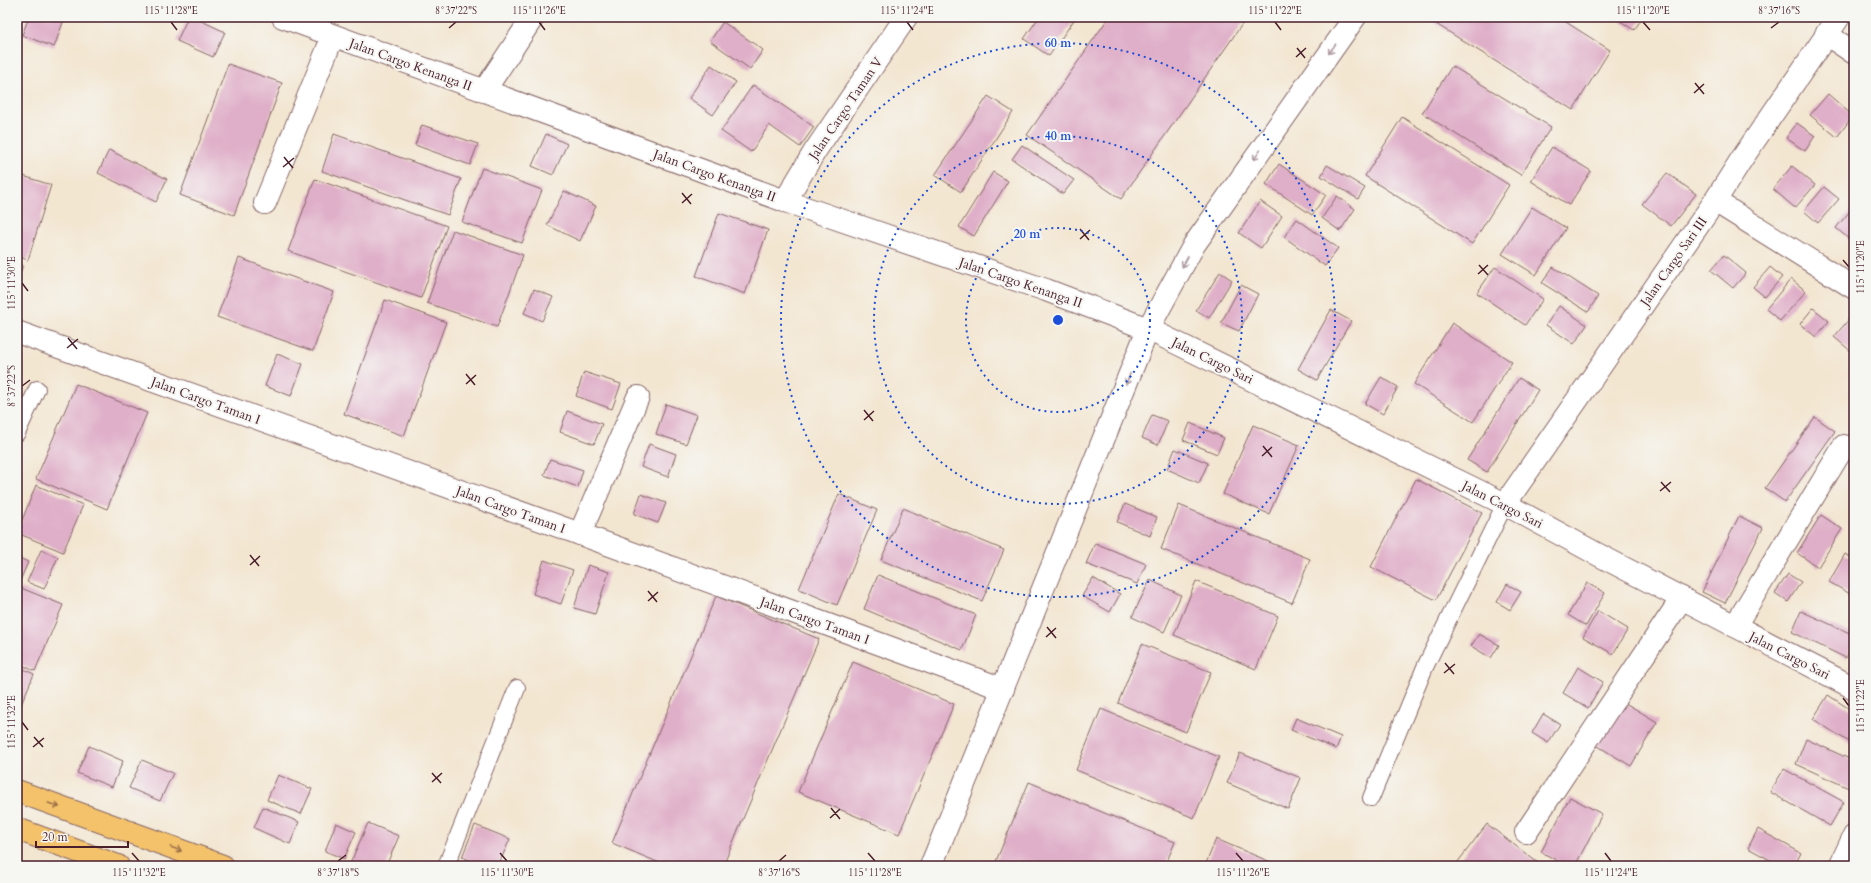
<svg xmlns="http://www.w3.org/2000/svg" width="1871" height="883" viewBox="0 0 1871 883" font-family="Cardo,serif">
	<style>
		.building { fill: #dfaec8 }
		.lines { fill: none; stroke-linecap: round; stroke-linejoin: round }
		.lane-casing { stroke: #856565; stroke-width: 18 }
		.street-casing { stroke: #856565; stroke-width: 24 }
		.highway-casing { stroke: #856565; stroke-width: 24 }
		.lane { stroke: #fff; stroke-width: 16 }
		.street { stroke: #fff; stroke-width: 22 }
		.highway { stroke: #f3c26a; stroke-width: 22 }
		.oneway { stroke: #ae9aa0 }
		.oneway2 { stroke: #9e704a }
		.ticks { fill: none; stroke: #4a1f2b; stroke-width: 1.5 }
		.ring { fill: none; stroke: #1d4ed8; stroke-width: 2; stroke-dasharray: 2 4 }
		.labels { text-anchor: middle; stroke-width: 4; stroke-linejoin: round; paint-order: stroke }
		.street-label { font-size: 13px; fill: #4a1f2b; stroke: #f6f6f2 }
		.centre { fill: #1d4ed8; stroke: #f6f6f2; stroke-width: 2 }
		.ring-label { font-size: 12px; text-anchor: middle; font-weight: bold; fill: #1d4ed8; stroke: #f6f6f2; stroke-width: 4; stroke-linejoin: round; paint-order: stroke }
		.neatline { fill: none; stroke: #4a1f2b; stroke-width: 1.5 }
		.ticks-label { font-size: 10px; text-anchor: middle; fill: #4a1f2b }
	</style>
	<rect width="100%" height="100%" fill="#f6f6f2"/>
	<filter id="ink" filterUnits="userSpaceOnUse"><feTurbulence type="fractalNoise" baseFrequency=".025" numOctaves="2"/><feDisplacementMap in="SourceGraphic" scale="8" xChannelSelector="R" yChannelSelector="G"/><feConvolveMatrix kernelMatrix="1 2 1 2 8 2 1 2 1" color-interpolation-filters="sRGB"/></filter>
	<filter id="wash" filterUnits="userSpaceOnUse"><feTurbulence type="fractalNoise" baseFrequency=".012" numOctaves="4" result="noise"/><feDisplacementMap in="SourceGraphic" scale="16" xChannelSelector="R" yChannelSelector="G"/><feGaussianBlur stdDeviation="0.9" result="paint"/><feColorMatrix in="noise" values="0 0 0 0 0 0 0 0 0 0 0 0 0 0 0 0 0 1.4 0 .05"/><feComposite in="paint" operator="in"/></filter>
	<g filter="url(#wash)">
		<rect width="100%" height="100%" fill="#f3e6d1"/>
		<g id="blocks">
			<g class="building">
				<polygon points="29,17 65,17 54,47 22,35"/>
				<polygon points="188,17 193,17 225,32 213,57 177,41"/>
				<polygon points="1039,17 1076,17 1049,56 1024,39"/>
				<polygon points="1109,17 1247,17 1121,199 1027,135"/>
				<polygon points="1425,17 1558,17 1610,50 1573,110"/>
				<polygon points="1614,17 1643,17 1634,30"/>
				<polygon points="723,22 763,50 750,69 710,41"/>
				<polygon points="228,64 282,83 234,215 180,195"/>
				<polygon points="711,65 736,82 713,115 689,98"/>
				<polygon points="1452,66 1551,127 1521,175 1422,113"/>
				<polygon points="753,85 814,127 800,147 769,125 751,152 721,131"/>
				<polygon points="1828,94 1853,116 1837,137 1810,115"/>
				<polygon points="988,96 1013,112 961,192 935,175"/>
				<polygon points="1402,117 1509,185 1472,244 1365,176"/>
				<polygon points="1797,123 1815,136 1805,151 1786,138"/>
				<polygon points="422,125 478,144 470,165 415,145"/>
				<polygon points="334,134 461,179 448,215 322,171"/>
				<polygon points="546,134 567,144 553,175 532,166"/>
				<polygon points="1022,145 1074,180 1063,194 1012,159"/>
				<polygon points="1552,147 1591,171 1569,205 1531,181"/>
				<polygon points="109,150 167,179 156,202 98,173"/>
				<polygon points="1279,164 1326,195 1312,215 1266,184"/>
				<polygon points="1327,165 1365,188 1358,199 1321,176"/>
				<polygon points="1792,166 1815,185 1795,208 1773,189"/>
				<polygon points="482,168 542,190 522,243 462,222"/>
				<polygon points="993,172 1008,181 974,236 959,227"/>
				<polygon points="1667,173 1696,194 1671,226 1642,204"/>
				<polygon points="17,174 51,185 28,260 17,256"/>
				<polygon points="315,179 447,226 421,298 288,251"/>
				<polygon points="1824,187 1839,199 1818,223 1804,211"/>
				<polygon points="564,191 596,206 580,241 547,225"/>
				<polygon points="1337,196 1355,209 1340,231 1322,218"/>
				<polygon points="1260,201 1282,216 1261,248 1239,233"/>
				<polygon points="1854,206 1854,235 1850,240 1836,228"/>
				<polygon points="1532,207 1566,228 1536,275 1502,254"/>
				<polygon points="719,213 768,230 745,294 696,276"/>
				<polygon points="1297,219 1338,248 1325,266 1284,237"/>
				<polygon points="453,230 523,255 497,327 427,303"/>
				<polygon points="1724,255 1746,273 1733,288 1711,270"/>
				<polygon points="239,258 334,292 313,351 217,317"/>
				<polygon points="17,263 23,265 17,283"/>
				<polygon points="1495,267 1543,299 1525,325 1477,293"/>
				<polygon points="1553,267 1598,296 1588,312 1542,283"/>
				<polygon points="1770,267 1782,277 1765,297 1753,287"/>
				<polygon points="1220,272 1232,280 1209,318 1196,310"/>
				<polygon points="1791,279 1806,291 1780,321 1766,309"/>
				<polygon points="1241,285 1258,294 1239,331 1221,323"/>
				<polygon points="534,289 553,297 542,321 524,313"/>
				<polygon points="385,300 446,322 404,436 344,414"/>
				<polygon points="1559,306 1587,325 1574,344 1546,325"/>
				<polygon points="1813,308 1829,321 1816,337 1800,324"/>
				<polygon points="1331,310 1351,321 1317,380 1298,369"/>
				<polygon points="1850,318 1854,322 1854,350 1852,352 1834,337"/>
				<polygon points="1452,323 1512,362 1473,422 1414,384"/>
				<polygon points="277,354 303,364 291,396 265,386"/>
				<polygon points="584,372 621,384 612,409 576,396"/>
				<polygon points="1381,377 1398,387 1383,414 1365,404"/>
				<polygon points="1519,378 1538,390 1487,472 1467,460"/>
				<polygon points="76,384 147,413 107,509 36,479"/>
				<polygon points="666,404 697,415 686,444 656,434"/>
				<polygon points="567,411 602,424 594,444 560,432"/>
				<polygon points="1152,415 1168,421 1158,445 1142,438"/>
				<polygon points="1815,417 1835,431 1785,502 1765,488"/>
				<polygon points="1190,423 1224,438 1217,454 1183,440"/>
				<polygon points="1253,425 1299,445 1269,514 1223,494"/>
				<polygon points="649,444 676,454 668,477 641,467"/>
				<polygon points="1175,449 1208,463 1199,483 1167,469"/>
				<polygon points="550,459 583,470 578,487 544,475"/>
				<polygon points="1416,479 1482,513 1436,600 1371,567"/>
				<polygon points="36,485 83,505 63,552 17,533"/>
				<polygon points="641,494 666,503 658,523 634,514"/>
				<polygon points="839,494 877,510 837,605 799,589"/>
				<polygon points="1125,504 1157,517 1150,536 1117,522"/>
				<polygon points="1179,505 1310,559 1292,603 1161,549"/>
				<polygon points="903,508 1004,550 982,601 881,560"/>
				<polygon points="1821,515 1842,529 1818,567 1797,553"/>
				<polygon points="1739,516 1763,528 1725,603 1702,592"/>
				<polygon points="1095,543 1146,564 1137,584 1086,564"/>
				<polygon points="41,550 58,557 44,589 27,582"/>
				<polygon points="1845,554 1854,559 1854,596 1829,582"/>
				<polygon points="17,557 28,562 17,588"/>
				<polygon points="544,560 573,570 561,604 533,594"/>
				<polygon points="588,565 609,572 595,614 574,608"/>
				<polygon points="1788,574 1801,582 1788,602 1775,593"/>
				<polygon points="878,575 976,615 962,650 864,609"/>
				<polygon points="1093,578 1120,594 1110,612 1082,596"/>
				<polygon points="1150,580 1181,595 1164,632 1132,617"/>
				<polygon points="1196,581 1278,616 1256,669 1174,635"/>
				<polygon points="1587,583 1605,593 1586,626 1568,615"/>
				<polygon points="1507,584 1521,592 1510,610 1497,602"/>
				<polygon points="21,588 63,605 35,671 17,663 17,598"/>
				<polygon points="716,596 819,639 723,866 667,866 612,843"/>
				<polygon points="1598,611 1628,629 1613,654 1583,637"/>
				<polygon points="1801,611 1854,635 1854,641 1846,658 1792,632"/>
				<polygon points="1479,634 1499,645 1491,658 1471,646"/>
				<polygon points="1142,644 1211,672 1186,732 1118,703"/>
				<polygon points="853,662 954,704 899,834 798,792"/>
				<polygon points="17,666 34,674 17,714"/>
				<polygon points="1578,667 1603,682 1588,708 1563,693"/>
				<polygon points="1828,695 1854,712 1854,745 1813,719"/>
				<polygon points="1622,701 1657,722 1631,766 1596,745"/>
				<polygon points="1101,709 1219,757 1194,818 1076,770"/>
				<polygon points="1543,714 1560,724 1548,743 1532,733"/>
				<polygon points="1296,718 1341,737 1336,749 1291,730"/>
				<polygon points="1806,739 1854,761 1853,790 1796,764"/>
				<polygon points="89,746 123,761 112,787 77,773"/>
				<polygon points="1240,753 1301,778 1288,809 1227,783"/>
				<polygon points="142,760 173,773 160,801 129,788"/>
				<polygon points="1784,769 1844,802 1830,826 1770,792"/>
				<polygon points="278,775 312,789 301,814 267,800"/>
				<polygon points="1029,782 1175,842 1165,866 994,866"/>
				<polygon points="1570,797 1602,814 1575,866 1567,866 1541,852"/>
				<polygon points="263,807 299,822 290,844 254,828"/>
				<polygon points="336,823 356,832 344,859 325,851"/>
				<polygon points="368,823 399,836 386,866 349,866"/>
				<polygon points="1487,824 1542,866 1461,866 1457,863"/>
				<polygon points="475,825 510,839 498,866 484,866 462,857"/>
				<polygon points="1758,829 1801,853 1794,866 1781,866 1748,848"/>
				<polygon points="1216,839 1280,866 1205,866"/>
			</g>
		</g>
	</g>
	<g filter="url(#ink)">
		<use href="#blocks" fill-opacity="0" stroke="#856565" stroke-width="1"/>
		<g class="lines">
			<g class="lane-casing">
				<g id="lane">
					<polyline points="17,433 37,389"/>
					<polyline points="1371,798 1425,667 1505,504"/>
					<polyline points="446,866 517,688"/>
				</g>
			</g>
			<g class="street-casing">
				<g id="street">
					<polyline points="283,17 785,201 1046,290 1148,329 1505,504 1595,553 1854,688"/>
					<polyline points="1826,34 1854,53"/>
					<polyline points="484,91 533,17"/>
					<polyline points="785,201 815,151 906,17"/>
					<polyline points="1715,201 1854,288"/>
					<polyline points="265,203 333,36"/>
					<polyline points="17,332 580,534 1003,689"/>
					<polyline points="1505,504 1715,201 1741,160 1839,17"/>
					<polyline points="580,534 638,397"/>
					<polyline points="1735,626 1844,446"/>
					<polyline points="1526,832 1682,598"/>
					<polyline points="931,866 1148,329 1194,245 1355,17"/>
					<polyline points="1840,866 1854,836"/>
				</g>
			</g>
			<g class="highway-casing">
				<g id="highway">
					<polyline points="17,791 223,866"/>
					<polyline points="17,829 118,866"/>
				</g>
			</g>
			<use href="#lane" class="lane"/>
			<use href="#street" class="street"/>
			<use href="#highway" class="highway"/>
		</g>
		<defs><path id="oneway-shaft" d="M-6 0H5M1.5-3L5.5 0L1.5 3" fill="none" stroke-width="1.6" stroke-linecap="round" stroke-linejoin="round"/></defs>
		<g class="oneway">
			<use href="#oneway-shaft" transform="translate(1332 49) rotate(126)"/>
			<use href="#oneway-shaft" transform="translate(1257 155) rotate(125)"/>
			<use href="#oneway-shaft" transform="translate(1185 262) rotate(119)"/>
			<use href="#oneway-shaft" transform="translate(1128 379) rotate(112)"/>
		</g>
		<g class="oneway2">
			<use href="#oneway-shaft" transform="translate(54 805) rotate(20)"/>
			<use href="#oneway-shaft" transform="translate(176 849) rotate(20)"/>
		</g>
	</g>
	<path class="ticks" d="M171,22L177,30M539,22L545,30M907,22L913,30M1275,22L1281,30M1643,22L1650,30M449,28L456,22M1771,28L1779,22M1297,48L1305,58M1296,57L1306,48M1695,83L1704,94M1694,93L1704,84M284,157L293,168M283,167L294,158M682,193L691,204M682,203L692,194M1080,229L1089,240M1080,239L1090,230M1843,260L1849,267M1479,265L1488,275M1478,274L1488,265M22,283L28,291M68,338L77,349M67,348L78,339M466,374L475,385M466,384L476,375M22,386L30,380M864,410L873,421M864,420L874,411M1263,446L1272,457M1262,456L1272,447M1661,482L1670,492M1660,491L1671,482M250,555L259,566M250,565L260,556M648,591L657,602M648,601L658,592M1047,627L1056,638M1046,637L1056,628M1445,663L1454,674M1444,673L1455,664M1843,698L1849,706M22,722L28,730M34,737L43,747M33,747L44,738M432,773L441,783M432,782L442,773M831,808L840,819M830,818L840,809M132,853L139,861M500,853L507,861M868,853L875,861M1236,853L1243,861M1605,853L1611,861M338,861L346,855M779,861L786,855"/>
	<g class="ring">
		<circle cx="1058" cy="320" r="92"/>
		<circle cx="1058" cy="320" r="184"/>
		<circle cx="1058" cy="320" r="277"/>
	</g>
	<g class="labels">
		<g class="street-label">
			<text transform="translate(411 64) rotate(20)" y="5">Jalan Cargo Kenanga II</text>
			<text transform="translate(845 108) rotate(-56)" y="5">Jalan Cargo Taman V</text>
			<text transform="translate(715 175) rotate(20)" y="5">Jalan Cargo Kenanga II</text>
			<text transform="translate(1673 261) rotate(-55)" y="5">Jalan Cargo Sari III</text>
			<text transform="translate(1021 282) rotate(19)" y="5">Jalan Cargo Kenanga II</text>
			<text transform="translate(1213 360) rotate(26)" y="5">Jalan Cargo Sari</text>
			<text transform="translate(206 400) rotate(20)" y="5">Jalan Cargo Taman I</text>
			<text transform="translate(1503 504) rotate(27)" y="5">Jalan Cargo Sari</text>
			<text transform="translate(511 509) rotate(20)" y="5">Jalan Cargo Taman I</text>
			<text transform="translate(815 620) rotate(20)" y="5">Jalan Cargo Taman I</text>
			<text transform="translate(1790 655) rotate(27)" y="5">Jalan Cargo Sari</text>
		</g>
	</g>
	<circle cx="1058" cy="320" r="6" class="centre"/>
	<g class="ring-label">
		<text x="1058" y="47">60 m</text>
		<text x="1058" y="140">40 m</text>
		<text x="1027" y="238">20 m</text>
	</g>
	<rect width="1871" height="883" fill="none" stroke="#f6f6f2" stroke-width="44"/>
	<path d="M36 841v6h92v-6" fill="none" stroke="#4a1f2b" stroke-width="2"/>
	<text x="42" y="841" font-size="12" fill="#4a1f2b" stroke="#f6f6f2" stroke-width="3" paint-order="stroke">20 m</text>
	<rect x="22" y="22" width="1827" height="839" class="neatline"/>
	<g class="ticks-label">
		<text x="171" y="14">115°11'28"E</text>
		<text x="456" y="14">8°37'22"S</text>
		<text x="539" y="14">115°11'26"E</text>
		<text x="907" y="14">115°11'24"E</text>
		<text x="1275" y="14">115°11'22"E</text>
		<text x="1643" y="14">115°11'20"E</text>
		<text x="1779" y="14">8°37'16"S</text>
		<text transform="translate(1860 267) rotate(-90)" y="4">115°11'20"E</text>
		<text transform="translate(11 283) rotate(-90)" y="4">115°11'30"E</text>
		<text transform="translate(11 386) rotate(-90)" y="4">8°37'22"S</text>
		<text transform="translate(1860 706) rotate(-90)" y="4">115°11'22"E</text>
		<text transform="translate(11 722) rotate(-90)" y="4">115°11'32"E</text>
		<text x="139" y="876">115°11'32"E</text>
		<text x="338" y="876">8°37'18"S</text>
		<text x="507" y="876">115°11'30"E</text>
		<text x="779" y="876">8°37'16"S</text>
		<text x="875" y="876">115°11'28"E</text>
		<text x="1243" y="876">115°11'26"E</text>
		<text x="1611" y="876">115°11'24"E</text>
	</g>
</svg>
